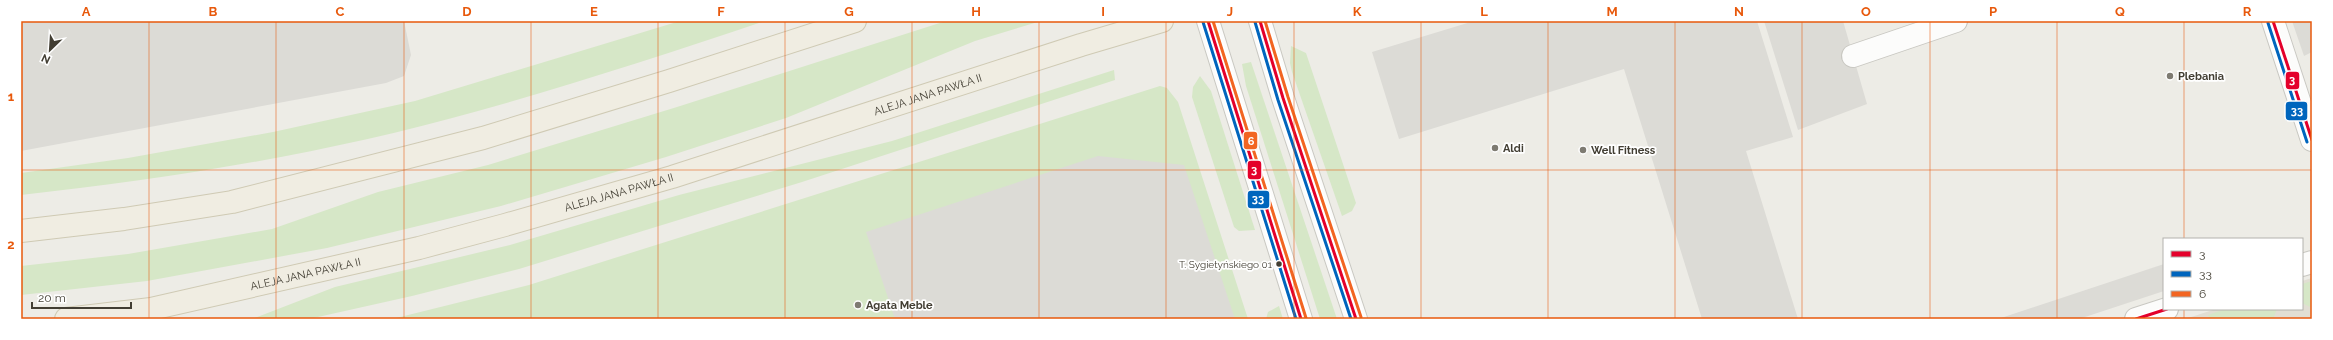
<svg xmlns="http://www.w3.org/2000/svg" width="2333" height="340" viewBox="0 0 2333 340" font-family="Raleway,sans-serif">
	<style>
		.residential { fill: #e1ded3 }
		.green { fill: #d6e7c7 }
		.parking { fill: #dcdbd6 }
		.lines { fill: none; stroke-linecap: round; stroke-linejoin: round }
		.minor-casing { stroke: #c9c8c2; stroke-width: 24 }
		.major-casing { stroke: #cfcab4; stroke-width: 24 }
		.minor { stroke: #fcfcfb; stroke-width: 22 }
		.major { stroke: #f0ede2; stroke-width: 22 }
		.bus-1-casing { stroke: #fff; stroke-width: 6 }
		.bus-2-casing { stroke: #fff; stroke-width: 6 }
		.bus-3-casing { stroke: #fff; stroke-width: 6 }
		.bus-1 { stroke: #e4002b; stroke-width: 3 }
		.bus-2 { stroke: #0065bd; stroke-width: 3 }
		.bus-3 { stroke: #f26522; stroke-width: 3 }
		.grid { fill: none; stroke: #e8590c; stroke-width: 1; stroke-opacity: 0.55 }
		.poi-dot { fill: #7e7b72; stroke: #fff; stroke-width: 1.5 }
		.bus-dot { fill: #423e33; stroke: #fff; stroke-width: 1.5 }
		.labels { text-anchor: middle; stroke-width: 3.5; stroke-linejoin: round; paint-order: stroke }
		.bus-label { font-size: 10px; fill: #423e33; stroke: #fff; text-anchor: end }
		.poi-label { font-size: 11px; font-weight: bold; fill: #423e33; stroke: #fff; text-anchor: start }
		.street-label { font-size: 11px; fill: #423e33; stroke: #fff }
		.line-badge { stroke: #fff; stroke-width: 1.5 }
		.badge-label { font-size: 11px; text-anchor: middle; font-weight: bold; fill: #fff }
		.neatline { fill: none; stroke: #e8590c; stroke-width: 1.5 }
		.grid-label { font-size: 13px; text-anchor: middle; font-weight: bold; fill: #e8590c }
	</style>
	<rect width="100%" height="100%" fill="#edece6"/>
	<polygon class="residential" points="2312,278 2312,319 2185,319 2216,309 2302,309 2302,281"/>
	<g class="green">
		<path d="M680,21H765C670,53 575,84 478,111C329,153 175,178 21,195V173L128,158L273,132L415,101Z"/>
		<polygon points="946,21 1041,21 975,41 786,118 666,157 501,206 327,248 147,281 21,295 21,266 128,254 272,229 378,192 488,165 677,107"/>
		<polygon points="1291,46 1306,53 1356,203 1352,211 1342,216 1292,72 1290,63"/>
		<polygon points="1251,62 1337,319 1320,319 1246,86 1242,64"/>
		<polygon points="1114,70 1115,80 802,182 519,269 412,296 309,319 252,319 335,287 510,245 679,195 892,141"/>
		<polygon points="1200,76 1211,91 1255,230 1239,231 1234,227 1192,97 1193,87"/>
		<polygon points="1160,86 1167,88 1178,102 1248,319 392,319 529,285"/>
		<polygon points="2312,281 2312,307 2310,307 2302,303 2302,284"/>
		<polygon points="1279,306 1283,319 1266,319 1268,312"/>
		<polygon points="2225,309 2277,309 2273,319 2210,319 2208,315"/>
	</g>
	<g class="parking">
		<polygon points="21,21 404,21 411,55 404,76 386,83 21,151"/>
		<polygon points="1474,21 1757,21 1793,137 1746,151 1798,319 1702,319 1624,69 1399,139 1372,52"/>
		<polygon points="1764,21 1843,21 1867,104 1798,130"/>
		<polygon points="2292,21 2312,21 2312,52 2304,56"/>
		<polygon points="1098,156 1184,165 1235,319 895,319 866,232"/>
		<polygon points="2164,264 2164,291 2079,319 1998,319"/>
	</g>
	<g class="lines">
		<g class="minor-casing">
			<g id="minor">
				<polyline points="1208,21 1301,319"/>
				<polyline points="1260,21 1283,98 1356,319"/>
				<polyline points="2273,21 2312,140"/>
				<polyline points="1853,56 1956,21"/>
				<polyline points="2302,265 2312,262"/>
				<polyline points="2136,319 2167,309"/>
			</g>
		</g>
		<g class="major-casing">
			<g id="major">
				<polyline points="21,231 124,219 232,202 483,138 669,81 855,21"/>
				<path id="s1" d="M66,319L151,309L419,248L505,225L672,177L1081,45L1162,21"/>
			</g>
		</g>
		<use href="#minor" class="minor"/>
		<use href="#major" class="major"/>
		<g class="bus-1-casing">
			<g id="bus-1">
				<polyline points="1208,21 1301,319"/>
				<polyline points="1260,21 1283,98 1356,319"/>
				<polyline points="2273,21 2312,140"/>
				<polyline points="2136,319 2167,309"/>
			</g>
		</g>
		<g class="bus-2-casing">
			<g id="bus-2">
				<polyline points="1203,22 1296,319"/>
				<polyline points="1255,22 1278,100 1351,319"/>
				<polyline points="2268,23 2307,142"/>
			</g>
		</g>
		<g class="bus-3-casing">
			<g id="bus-3">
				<polyline points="1213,21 1306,318"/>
				<polyline points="1265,21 1288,97 1361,317"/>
			</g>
		</g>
		<use href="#bus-1" class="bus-1"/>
		<use href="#bus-2" class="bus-2"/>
		<use href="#bus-3" class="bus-3"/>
	</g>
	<path class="grid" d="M149,21V319M276,21V319M404,21V319M531,21V319M658,21V319M785,21V319M912,21V319M1039,21V319M1166,21V319M1294,21V319M1421,21V319M1548,21V319M1675,21V319M1802,21V319M1930,21V319M2057,21V319M2184,21V239M21,170H2312M2184,309V319"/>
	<g class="poi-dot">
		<circle cx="2170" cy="76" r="4"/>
		<circle cx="1495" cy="148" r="4"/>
		<circle cx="1583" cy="150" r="4"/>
		<circle cx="858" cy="305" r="4"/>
	</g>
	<circle class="bus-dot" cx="1279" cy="264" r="3.5"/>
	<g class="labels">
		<g class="bus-label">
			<text x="1272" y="268">T. Sygietyńskiego 01</text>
		</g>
		<g class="poi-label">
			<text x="2178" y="80">Plebania</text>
			<text x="1503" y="152">Aldi</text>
			<text x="1591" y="154">Well Fitness</text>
			<text x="866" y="309">Agata Meble</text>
		</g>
		<g class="street-label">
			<text dy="4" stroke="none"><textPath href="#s1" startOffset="892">ALEJA JANA PAWŁA II</textPath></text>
			<text dy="4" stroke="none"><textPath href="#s1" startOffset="568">ALEJA JANA PAWŁA II</textPath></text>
			<text dy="4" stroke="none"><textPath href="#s1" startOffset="244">ALEJA JANA PAWŁA II</textPath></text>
		</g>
	</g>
	<g class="line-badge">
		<rect x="2285" y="71" width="15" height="19" rx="4" fill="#e4002b"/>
		<rect x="2285" y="101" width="23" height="20" rx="4" fill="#0065bd"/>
		<rect x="1243" y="131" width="15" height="19" rx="4" fill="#f26522"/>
		<rect x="1247" y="160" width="15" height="20" rx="4" fill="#e4002b"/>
		<rect x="1247" y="190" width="23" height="19" rx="4" fill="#0065bd"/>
	</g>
	<g class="badge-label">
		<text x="2292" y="84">3</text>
		<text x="2297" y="115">33</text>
		<text x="1251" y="145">6</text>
		<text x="1254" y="174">3</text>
		<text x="1258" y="203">33</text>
	</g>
	<rect width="2333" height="340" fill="none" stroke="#ffffff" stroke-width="44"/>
	<rect x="2163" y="238" width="140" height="72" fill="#ffffff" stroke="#b3b2ad"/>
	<rect x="2171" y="251" width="20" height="6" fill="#e4002b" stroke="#b3b2ad"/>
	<text x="2199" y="258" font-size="12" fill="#423e33">3</text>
	<rect x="2171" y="271" width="20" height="6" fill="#0065bd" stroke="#b3b2ad"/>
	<text x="2199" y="278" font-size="12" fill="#423e33">33</text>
	<rect x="2171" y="291" width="20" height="6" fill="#f26522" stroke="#b3b2ad"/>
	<text x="2199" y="298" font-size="12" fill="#423e33">6</text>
	<g transform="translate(50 50) rotate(205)" stroke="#ffffff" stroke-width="3" paint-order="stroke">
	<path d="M0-3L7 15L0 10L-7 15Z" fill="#423e33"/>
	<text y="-6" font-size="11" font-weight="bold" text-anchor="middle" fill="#423e33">N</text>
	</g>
	<path d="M32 302v6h99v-6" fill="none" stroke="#423e33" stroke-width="2"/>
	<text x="38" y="302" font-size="12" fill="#423e33" stroke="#ffffff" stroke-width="3" paint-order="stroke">20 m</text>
	<rect x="22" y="22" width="2289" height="296" class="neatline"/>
	<g class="grid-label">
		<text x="86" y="16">A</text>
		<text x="213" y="16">B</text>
		<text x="340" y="16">C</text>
		<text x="467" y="16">D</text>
		<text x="594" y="16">E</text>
		<text x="721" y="16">F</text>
		<text x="849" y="16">G</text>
		<text x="976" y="16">H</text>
		<text x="1103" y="16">I</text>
		<text x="1230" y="16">J</text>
		<text x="1357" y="16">K</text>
		<text x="1484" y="16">L</text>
		<text x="1612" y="16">M</text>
		<text x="1739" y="16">N</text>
		<text x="1866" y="16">O</text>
		<text x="1993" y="16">P</text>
		<text x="2120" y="16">Q</text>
		<text x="2247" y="16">R</text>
		<text x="11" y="101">1</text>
		<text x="11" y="249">2</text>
	</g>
</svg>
